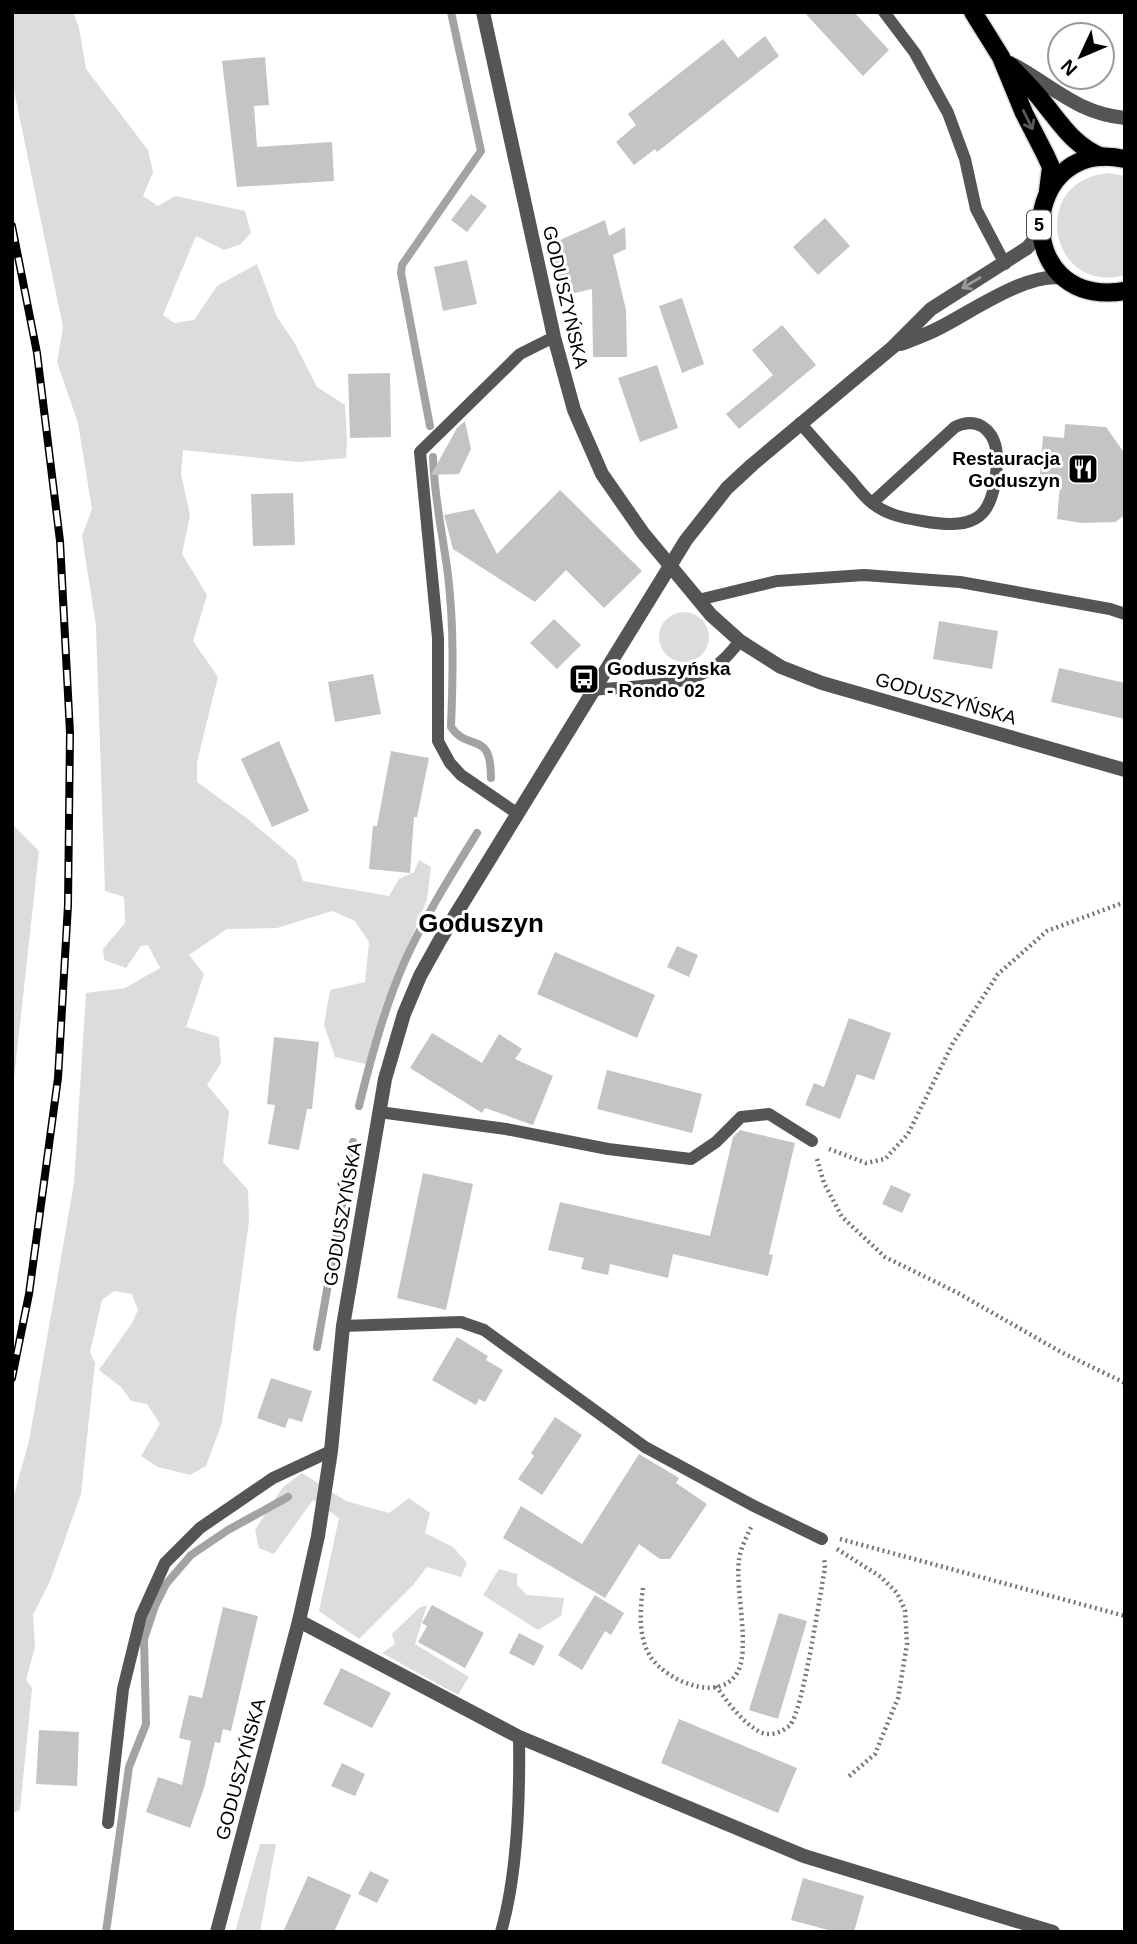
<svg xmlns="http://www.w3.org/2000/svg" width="1137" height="1944" viewBox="0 0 1137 1944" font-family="Helvetica,sans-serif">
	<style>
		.green { fill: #dcdcdc }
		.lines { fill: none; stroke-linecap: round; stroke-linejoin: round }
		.stream { stroke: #a3a3a3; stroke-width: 8 }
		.building { fill: #c4c4c4 }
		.primary-casing { stroke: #dbdbdb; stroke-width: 21 }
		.path { stroke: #777; stroke-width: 4.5; stroke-dasharray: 2 3.5; stroke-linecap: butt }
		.service { stroke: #555; stroke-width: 12 }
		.minor { stroke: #555; stroke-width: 14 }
		.tertiary { stroke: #555; stroke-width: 14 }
		.primary { stroke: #000; stroke-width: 18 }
		.rail-casing { stroke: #000; stroke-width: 8 }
		.rail { stroke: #fff; stroke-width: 5; stroke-dasharray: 16; stroke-linecap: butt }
		.oneway { stroke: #595959 }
		.oneway2 { stroke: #999 }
		.labels { text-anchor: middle; stroke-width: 6; stroke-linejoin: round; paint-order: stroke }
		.shield { fill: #fff; stroke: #4c4c4c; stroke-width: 2 }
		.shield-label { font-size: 18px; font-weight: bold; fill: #000 }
		.street-label { font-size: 19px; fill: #000; stroke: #fff }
		.poi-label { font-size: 19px; font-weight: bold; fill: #000; stroke: #fff; text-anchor: end }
		.district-label { font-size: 26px; font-weight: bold; fill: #000; stroke: #fff }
	</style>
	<rect width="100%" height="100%" fill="#fff"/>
	<g class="green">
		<polygon points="12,12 73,12 79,28 86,69 148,150 153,172 143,196 158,206 175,196 245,211 251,233 241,244 224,250 196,236 163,315 174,323 194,320 217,286 257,264 277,317 294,342 317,387 345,405 347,440 346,458 298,462 183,450 181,474 190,515 182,554 207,595 193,641 218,677 197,762 197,782 248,819 296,860 303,881 389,896 399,879 414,872 419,860 431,867 427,900 383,1007 366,1064 335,1057 324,1025 330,990 365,982 369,942 355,921 332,911 277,928 227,929 189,955 204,974 186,1027 219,1037 221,1063 207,1085 229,1111 223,1162 248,1190 249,1221 222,1423 206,1466 190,1475 158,1467 141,1456 160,1424 147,1404 131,1401 121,1387 99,1370 132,1323 138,1310 132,1294 114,1291 102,1300 90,1352 95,1363 81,1494 50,1581 33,1615 35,1647 26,1680 32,1688 20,1810 12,1813 12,1502 29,1441 74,1183 86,993 125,988 160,968 148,945 141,946 126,968 104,960 103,949 125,923 124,897 105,891 96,626 82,536 92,509 78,423 57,362 63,327 12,81"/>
		<path d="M1108,173L1125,176V275C1050,296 1027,181 1108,173Z"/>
		<circle cx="684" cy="637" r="25"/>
		<polygon points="12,824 39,851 12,1097"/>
		<polygon points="302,1473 346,1501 389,1513 409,1498 430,1513 425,1533 453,1547 467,1563 461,1577 427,1567 413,1585 359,1639 319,1611 339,1518 313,1500 274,1554 259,1548 255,1530 283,1487"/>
		<polygon points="499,1569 517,1574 517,1585 527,1595 564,1598 561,1616 538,1630 483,1595"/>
		<polygon points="427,1605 415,1644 469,1677 458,1695 382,1653 395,1644 392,1634 419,1608"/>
		<polygon points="260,1844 276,1844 260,1932 235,1932"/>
	</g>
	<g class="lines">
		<g class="stream">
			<polyline points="430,426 401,273 402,265 481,151 451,12"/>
			<path d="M433,457C434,498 443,535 448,575C454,626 453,676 451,727C469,753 491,729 491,778"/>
			<path d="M359,1106C371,1058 384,1009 404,963C424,918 451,875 477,833"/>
			<polyline points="317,1347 353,1142"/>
			<polyline points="106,1932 129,1767 146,1724 144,1639 155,1606 166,1584 191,1555 228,1530 288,1497"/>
		</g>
	</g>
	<g class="building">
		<polygon points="804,12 854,12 889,50 863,76"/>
		<polygon points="765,36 779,56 657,152 655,149 634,165 616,142 636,125 628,114 723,39 738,58"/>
		<polygon points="265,57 269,105 254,106 257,147 332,142 334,181 237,187 222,61"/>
		<polygon points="471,194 487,206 467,232 451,220"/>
		<polygon points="825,218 850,246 818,275 793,247"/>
		<polygon points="605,220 609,236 625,227 626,249 613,255 626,310 627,357 593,357 592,289 562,296 553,250 562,248 560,240"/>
		<polygon points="467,260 477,304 443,311 434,267"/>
		<polygon points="682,298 704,364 682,373 659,306"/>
		<polygon points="782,325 816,365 739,429 726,414 773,375 752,350"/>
		<polygon points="657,365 678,428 640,442 618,378"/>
		<polygon points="390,373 391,437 350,438 348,374"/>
		<polygon points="465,421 471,449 459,474 431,475 457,428"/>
		<polygon points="1065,424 1106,427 1125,454 1125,515 1115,522 1082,523 1057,519 1060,486 1039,484 1043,436 1064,438"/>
		<polygon points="560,490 642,571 604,608 566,570 535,602 453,549 444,515 474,509 497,554"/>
		<polygon points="293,493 295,545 253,546 251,494"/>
		<polygon points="554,619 581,645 557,669 530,643"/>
		<polygon points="939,621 998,631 992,669 933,659"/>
		<polygon points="1059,668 1125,683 1125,719 1051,702"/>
		<polygon points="373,674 381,714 335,722 328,682"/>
		<polygon points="279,741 309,811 272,827 241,759"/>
		<polygon points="391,751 429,758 417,817 414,817 410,873 369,869 373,826 377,826"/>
		<polygon points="677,946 698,955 689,977 667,967"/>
		<polygon points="555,952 655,995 637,1038 537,994"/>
		<polygon points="849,1018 891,1033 874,1080 857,1074 840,1119 805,1105 814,1083 824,1087"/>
		<polygon points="432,1033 482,1063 499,1034 522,1049 515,1059 553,1076 533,1125 485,1108 482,1113 410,1068"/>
		<polygon points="274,1037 319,1042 312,1109 307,1109 299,1150 268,1144 275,1105 267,1104"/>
		<polygon points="607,1070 702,1094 692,1133 597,1109"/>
		<polygon points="740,1130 795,1143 769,1254 773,1255 768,1276 673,1254 668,1278 610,1264 608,1275 581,1269 584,1258 548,1250 560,1202 710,1236 733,1137"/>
		<polygon points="423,1173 473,1184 446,1310 397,1298"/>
		<polygon points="891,1185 911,1194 902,1213 882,1204"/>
		<polygon points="457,1337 488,1356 486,1360 503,1370 485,1402 479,1399 476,1405 432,1380"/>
		<polygon points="271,1378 312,1391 302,1422 289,1418 285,1428 257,1418"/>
		<polygon points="555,1417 582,1435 542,1495 518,1479 534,1456 531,1453"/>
		<polygon points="639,1454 679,1478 676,1483 707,1504 670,1559 660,1559 639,1544 605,1598 503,1538 521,1506 582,1544"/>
		<polygon points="595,1595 624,1613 611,1635 605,1631 582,1670 558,1655"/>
		<polygon points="432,1605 484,1633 465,1668 418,1642 427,1626 422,1623"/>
		<polygon points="223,1607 258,1616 231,1731 223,1729 220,1743 215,1742 204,1788 190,1828 146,1812 158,1777 182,1785 191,1741 179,1738 189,1695 202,1698"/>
		<polygon points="779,1613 807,1621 778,1719 749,1710"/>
		<polygon points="519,1633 544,1646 534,1666 509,1653"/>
		<polygon points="341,1668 391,1693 372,1728 323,1704"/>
		<polygon points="679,1719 797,1768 778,1813 661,1763"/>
		<polygon points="39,1730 79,1732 77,1786 36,1784"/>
		<polygon points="342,1763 365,1774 355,1796 331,1786"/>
		<polygon points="370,1871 389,1880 377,1903 358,1894"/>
		<polygon points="308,1876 351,1895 334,1932 283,1932"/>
		<polygon points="803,1878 864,1896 854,1932 835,1932 791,1920"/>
	</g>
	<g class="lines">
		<g class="primary-casing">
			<g id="primary">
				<polyline points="973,12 1001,57 1024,113 1045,154 1051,167 1048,191"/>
				<path d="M1009,65C1020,77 1033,89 1043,102C1061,124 1074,146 1102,157"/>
				<path d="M1125,159C1018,135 1008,310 1125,291"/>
			</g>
		</g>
		<g class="path">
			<polyline points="829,1149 866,1163 885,1159 908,1134 953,1043 998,974 1047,931 1125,902"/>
			<polyline points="817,1159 824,1183 842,1217 885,1257 956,1292 1061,1352 1125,1383"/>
			<polyline points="840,1539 1125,1616"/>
			<polyline points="837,1549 881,1577 897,1593 905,1610 907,1644 898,1698 875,1754 847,1778"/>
			<path d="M643,1588C640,1610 638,1636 650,1656C665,1680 719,1704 737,1673C751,1650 735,1589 739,1560C740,1549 747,1536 752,1525"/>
			<path d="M716,1686C728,1703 742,1722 760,1732C770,1737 783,1732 790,1725C803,1711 820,1594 825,1568L824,1557"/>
		</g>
		<g class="service">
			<polyline points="884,12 915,53 948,113 965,159 976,209 1005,264"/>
			<path d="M800,423C817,442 833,461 850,479C857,487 864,497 872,503C887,515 904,518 922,521C977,531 994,518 997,462C998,434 981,415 955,427L872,503"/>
			<polyline points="698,600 777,581 864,575 960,582 1110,609 1125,614"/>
			<path d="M595,690C629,686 679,687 708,671C721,664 731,652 740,641"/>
			<polyline points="518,814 461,775 450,763 438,741 438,638 420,452 520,354 554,337"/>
			<polyline points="379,1112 506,1129 608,1149 691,1159 716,1142 741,1117 769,1114 812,1141"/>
			<polyline points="343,1326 461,1322 484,1330 645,1447 752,1505 822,1539"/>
			<polyline points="108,1823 123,1689 141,1616 165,1563 200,1528 273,1478 331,1451"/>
			<path d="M501,1932C518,1873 520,1799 519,1737"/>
		</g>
		<g class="minor">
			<polyline points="483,12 554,337 574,410 602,474 643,533 711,615 740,641 781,667 822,683 1125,770"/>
			<polyline points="299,1621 519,1737 804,1856 1053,1932"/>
		</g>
		<g class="tertiary">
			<path d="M1014,65C1054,87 1077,113 1125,118"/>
			<path d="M901,344C914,339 928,334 941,327C974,310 1027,272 1064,278"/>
			<polyline points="217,1932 299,1621 318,1536 331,1451 343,1326 385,1079 404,1014 420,976 440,940 686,540 727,488 753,464 893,347 931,309 1027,248 1034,240 1039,225"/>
		</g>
		<use href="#primary" class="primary"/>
		<g class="rail-casing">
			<polyline id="rail" points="12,226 37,353 60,541 70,733 68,905 58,1078 29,1294 12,1378"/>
		</g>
		<use href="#rail" class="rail"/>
	</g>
	<defs><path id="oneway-shaft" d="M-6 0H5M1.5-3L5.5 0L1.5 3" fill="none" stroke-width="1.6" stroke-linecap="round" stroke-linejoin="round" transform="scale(1.75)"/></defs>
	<use class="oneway" href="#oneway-shaft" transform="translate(1028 120) rotate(64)"/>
	<use class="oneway2" href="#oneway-shaft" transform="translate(971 283) rotate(149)"/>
	<defs>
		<g id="restaurant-square" transform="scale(1.575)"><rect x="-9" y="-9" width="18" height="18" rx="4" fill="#000" stroke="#fff"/><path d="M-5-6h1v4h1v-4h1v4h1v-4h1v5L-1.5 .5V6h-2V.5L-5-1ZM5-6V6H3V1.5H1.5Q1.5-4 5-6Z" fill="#fff"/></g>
		<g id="bus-square" transform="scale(1.575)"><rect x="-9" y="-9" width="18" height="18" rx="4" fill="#000" stroke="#fff"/><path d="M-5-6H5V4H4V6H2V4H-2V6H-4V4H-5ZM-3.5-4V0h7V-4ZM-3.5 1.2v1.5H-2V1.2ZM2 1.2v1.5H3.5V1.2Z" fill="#fff"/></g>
	</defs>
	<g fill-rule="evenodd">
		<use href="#restaurant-square" x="1083" y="469"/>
		<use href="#bus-square" x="584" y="679"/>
	</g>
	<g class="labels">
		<rect class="shield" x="1027" y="210.5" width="24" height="29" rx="5"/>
		<g class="shield-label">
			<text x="1039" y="231">5</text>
		</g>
		<g class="street-label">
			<text transform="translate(566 297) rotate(77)" y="7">GODUSZYŃSKA</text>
			<text transform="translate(946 698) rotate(16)" y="7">GODUSZYŃSKA</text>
			<text transform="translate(342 1214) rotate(-80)" y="7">GODUSZYŃSKA</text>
			<text transform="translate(240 1769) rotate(-75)" y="7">GODUSZYŃSKA</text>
		</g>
		<g class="poi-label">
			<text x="1060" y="465">Restauracja<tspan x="1060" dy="22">Goduszyn</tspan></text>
			<text x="607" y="675" text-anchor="start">Goduszyńska<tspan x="607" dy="22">- Rondo 02</tspan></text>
		</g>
		<g class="district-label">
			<text x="481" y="932">Goduszyn</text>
		</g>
	</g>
	<rect width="1137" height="1944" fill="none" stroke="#000000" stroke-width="28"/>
	<g transform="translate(1081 56) rotate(226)"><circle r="33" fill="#ffffff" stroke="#999999" stroke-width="2"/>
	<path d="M0-5L12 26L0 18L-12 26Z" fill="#000000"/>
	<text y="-10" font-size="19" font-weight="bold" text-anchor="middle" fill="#000000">N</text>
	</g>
</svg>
